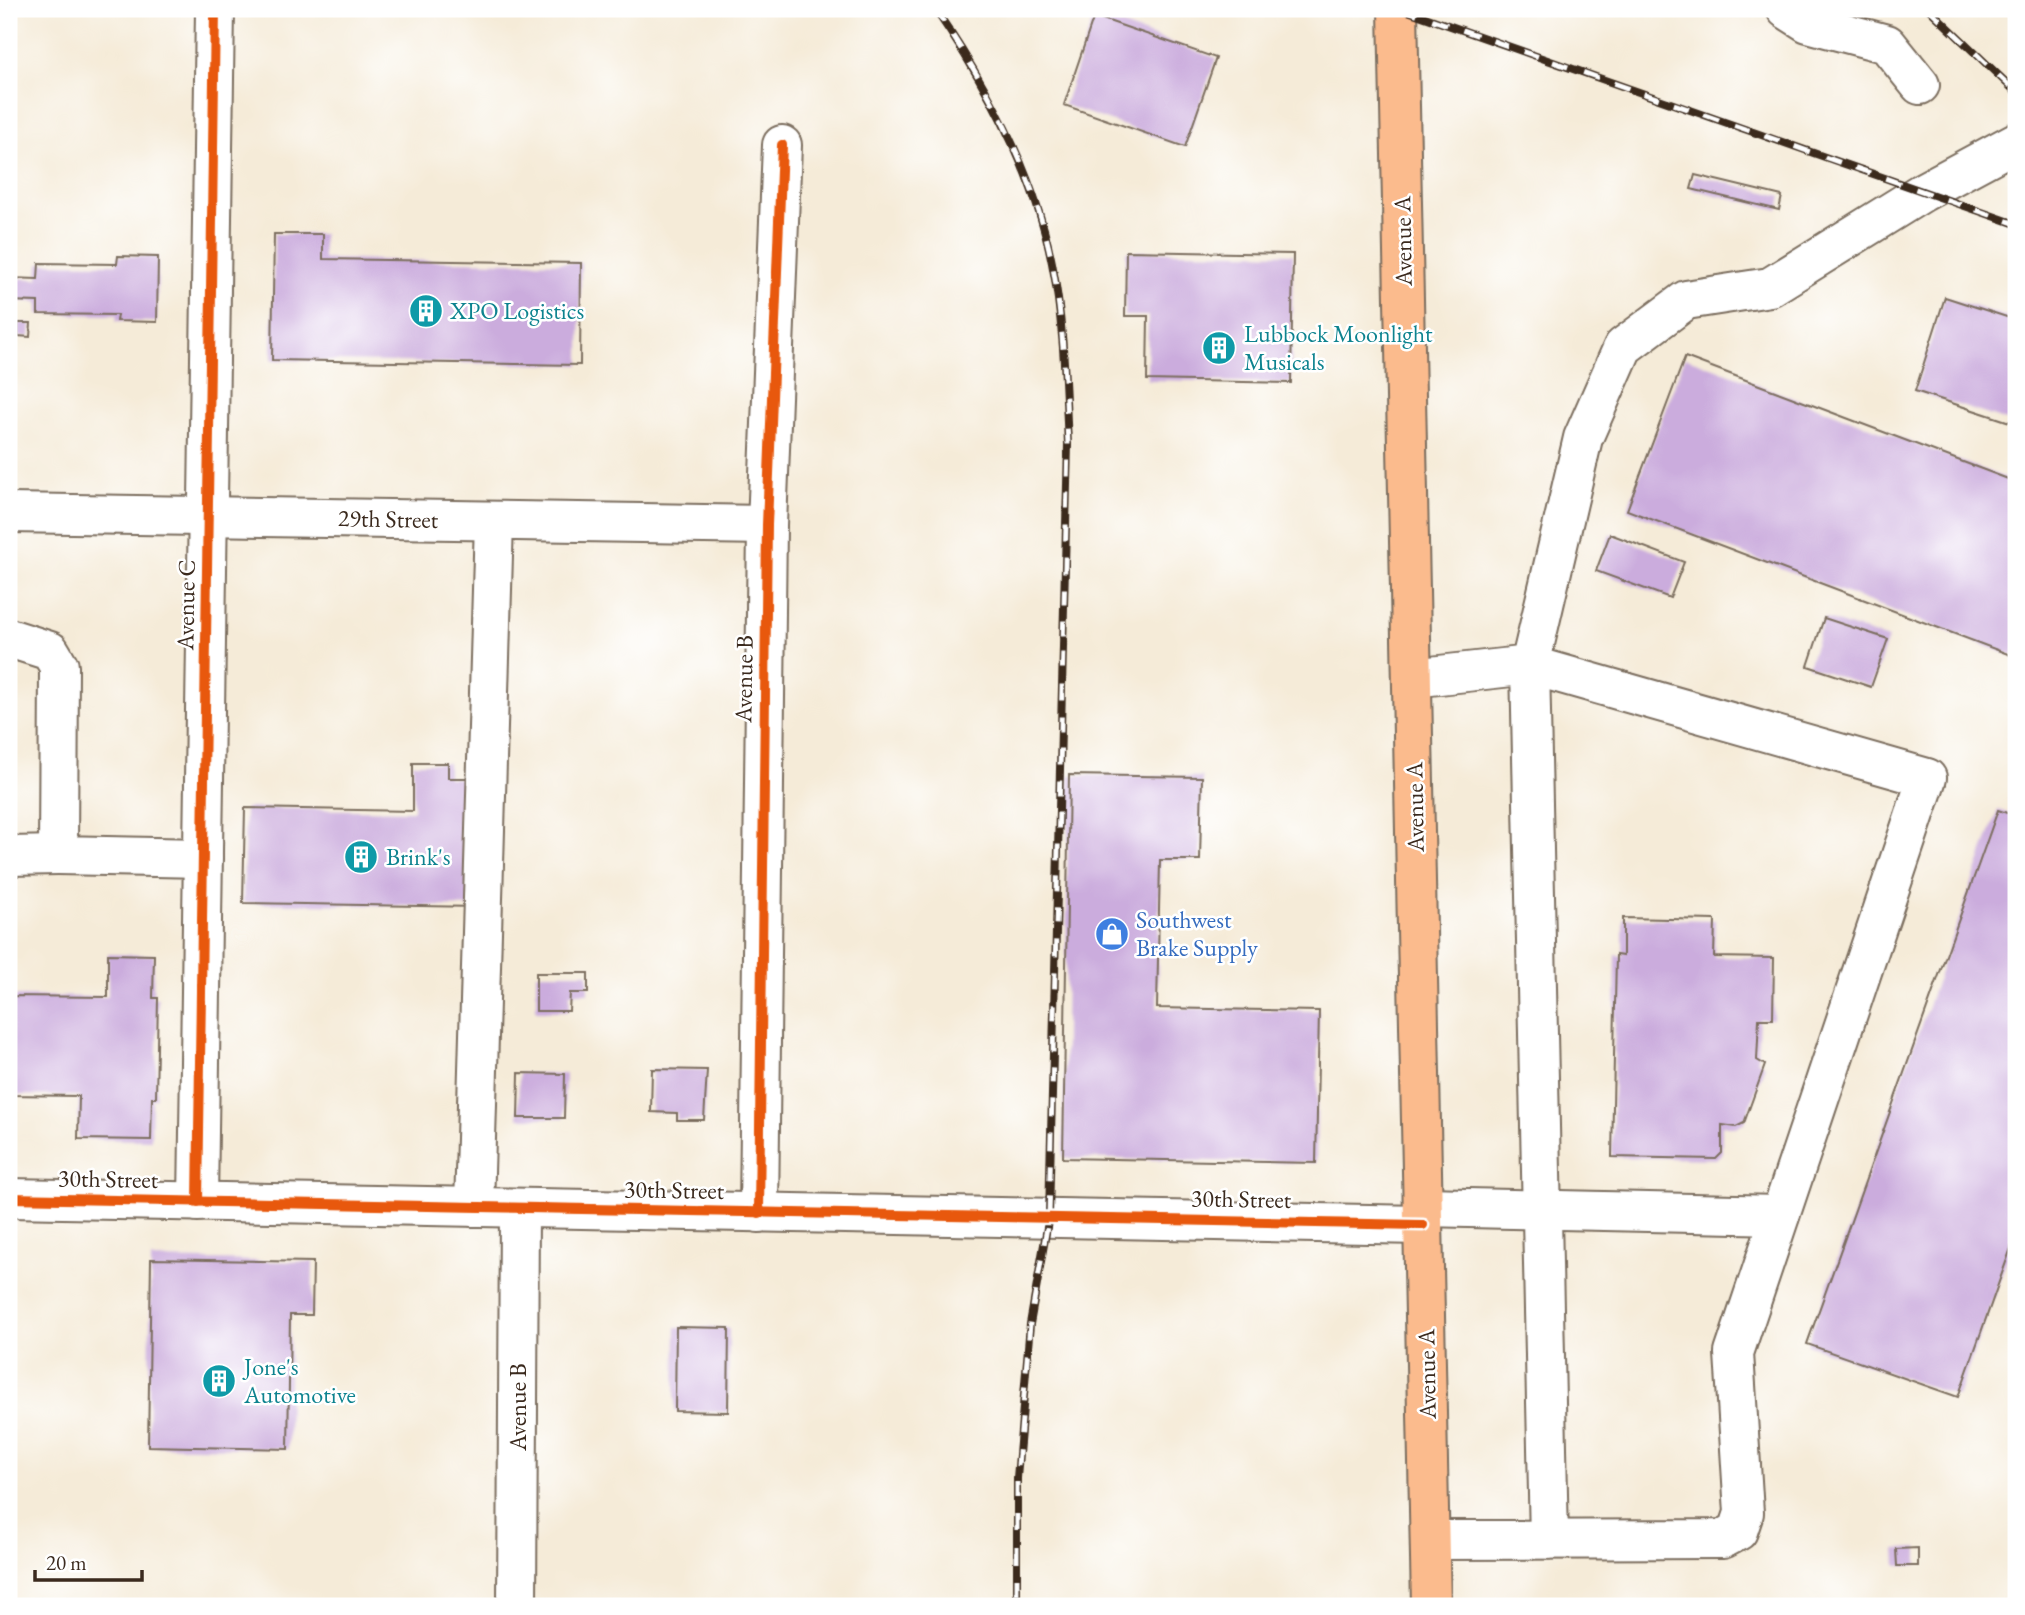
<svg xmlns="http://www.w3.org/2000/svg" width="2025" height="1615" viewBox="0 0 2025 1615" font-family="'EB Garamond',serif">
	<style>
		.building { fill: #cbacdd }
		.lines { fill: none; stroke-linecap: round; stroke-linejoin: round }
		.minor-casing { stroke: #7c6e5f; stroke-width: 42 }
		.major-casing { stroke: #7c6e5f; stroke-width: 42 }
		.minor { stroke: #fff; stroke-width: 38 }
		.major { stroke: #fbbb8d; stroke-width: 38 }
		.rail-casing { stroke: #3b2a1e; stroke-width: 8 }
		.rail { stroke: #fff; stroke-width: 5; stroke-dasharray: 16; stroke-linecap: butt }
		.cycleway-casing { stroke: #fff; stroke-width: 15 }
		.cycleway { stroke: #e8590c; stroke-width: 10 }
		.labels { text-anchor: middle; stroke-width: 5; stroke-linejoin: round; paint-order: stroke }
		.street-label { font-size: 24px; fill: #3b2a1e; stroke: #fff }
		.culture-label { font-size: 24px; fill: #0d838f; stroke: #fff; text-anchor: start }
		.shop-label { font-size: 24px; fill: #366cbe; stroke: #fff; text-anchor: start }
	</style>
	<rect width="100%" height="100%" fill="#fff"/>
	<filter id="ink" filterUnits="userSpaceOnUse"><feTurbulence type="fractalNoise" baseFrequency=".0143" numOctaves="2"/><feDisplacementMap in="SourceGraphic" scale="14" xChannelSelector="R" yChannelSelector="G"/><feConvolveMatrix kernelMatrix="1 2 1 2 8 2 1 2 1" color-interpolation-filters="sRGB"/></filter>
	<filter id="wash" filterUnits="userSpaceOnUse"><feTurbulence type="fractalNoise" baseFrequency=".00686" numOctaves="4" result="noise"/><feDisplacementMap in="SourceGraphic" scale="28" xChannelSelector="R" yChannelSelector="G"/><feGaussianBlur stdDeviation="1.57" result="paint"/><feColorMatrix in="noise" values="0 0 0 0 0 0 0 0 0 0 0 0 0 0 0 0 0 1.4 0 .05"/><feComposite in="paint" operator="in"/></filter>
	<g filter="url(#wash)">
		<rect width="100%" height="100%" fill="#f5ebd8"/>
		<g id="blocks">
			<g class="building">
				<polygon points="1094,16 1216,58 1185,147 1064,105"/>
				<polygon points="1695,175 1782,196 1779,210 1691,189"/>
				<polygon points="274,234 323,234 323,259 581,263 580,365 272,360"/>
				<polygon points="1126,251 1293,254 1291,383 1147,380 1148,316 1125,316"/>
				<polygon points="118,256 158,257 157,322 116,321 117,315 38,314 38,302 9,301 9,278 38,279 39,263 117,264"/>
				<polygon points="1945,297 2016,320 2016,424 1915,391"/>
				<polygon points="18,323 31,323 30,337 18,336"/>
				<polygon points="1685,357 2016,482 2016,648 2013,656 1627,510"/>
				<polygon points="1610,534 1684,562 1670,598 1596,571"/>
				<polygon points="1824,618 1888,639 1871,687 1808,666"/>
				<polygon points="413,763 448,763 448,778 480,778 478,907 243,903 245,808 413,811"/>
				<polygon points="1069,775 1202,777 1200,860 1160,860 1157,1008 1319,1011 1316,1163 1063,1158"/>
				<polygon points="1998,810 2016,816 2016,1234 1958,1397 1807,1344"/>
				<polygon points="1623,918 1715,920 1714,957 1774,958 1773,1019 1759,1019 1757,1060 1765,1065 1744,1123 1736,1127 1722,1125 1722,1153 1716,1159 1612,1157 1616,955 1623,956"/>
				<polygon points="108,954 154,955 153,998 158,998 156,1098 152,1098 151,1140 78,1139 79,1096 9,1095 9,996 108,997"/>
				<polygon points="536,973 588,973 588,993 570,993 569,1011 536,1011"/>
				<polygon points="652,1069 707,1070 704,1120 677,1120 677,1113 651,1112"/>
				<polygon points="519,1073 565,1074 564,1118 518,1118"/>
				<polygon points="151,1259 313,1262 312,1315 290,1315 288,1449 148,1446"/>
				<polygon points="676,1327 729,1328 728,1412 675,1411"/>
				<polygon points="1918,1548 1918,1566 1897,1566 1896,1549"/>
			</g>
		</g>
	</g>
	<g filter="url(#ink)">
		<use href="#blocks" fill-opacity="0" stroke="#7c6e5f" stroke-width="2"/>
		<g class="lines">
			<g class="minor-casing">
				<g id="minor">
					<polyline points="1786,9 1808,23 1887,44 1920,85"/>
					<polyline points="9,513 767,525"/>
					<polyline points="9,638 50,651 59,666 58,855 203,858"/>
					<polyline points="1412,678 1530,665 1583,438 1623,347 1686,300 1770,287 1923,192 2016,142"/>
					<polyline points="9,856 58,855"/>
					<polyline points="9,1198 1423,1225"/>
					<polyline points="198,1202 215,9"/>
					<polyline points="474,1207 494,521"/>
					<polyline points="1424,1207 1780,1215"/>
					<polyline points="759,1213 767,525 782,145"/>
					<polyline points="1430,1540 1723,1539 1738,1531 1744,1513 1734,1353 1927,778 1530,665 1549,1540"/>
					<polyline points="517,1606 519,1208"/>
				</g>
			</g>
			<g class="major-casing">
				<polyline id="major" points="1398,9 1431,1606"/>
			</g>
			<use href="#minor" class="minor"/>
			<use href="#major" class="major"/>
			<g class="rail-casing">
				<g id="rail">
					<path d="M935,9C987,85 1034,171 1052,263C1064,323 1065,383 1068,444L1049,1216L1030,1324L1017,1478V1606"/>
					<polyline points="1402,9 2016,224"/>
					<polyline points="1929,9 2016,92"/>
				</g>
			</g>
			<use href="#rail" class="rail"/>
			<g class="cycleway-casing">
				<g id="cycleway">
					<polyline points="9,1198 1423,1225"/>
					<polyline points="198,1202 215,9"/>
					<polyline points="759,1213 767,525 782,145"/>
				</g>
			</g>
			<use href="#cycleway" class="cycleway"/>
		</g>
	</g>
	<defs>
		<g id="building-disc" transform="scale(1.75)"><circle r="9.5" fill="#0f9aa8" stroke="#fff"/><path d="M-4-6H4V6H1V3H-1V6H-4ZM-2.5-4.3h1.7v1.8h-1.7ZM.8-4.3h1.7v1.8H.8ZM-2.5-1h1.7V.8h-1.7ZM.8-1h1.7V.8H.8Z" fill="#fff"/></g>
		<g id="shop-disc" transform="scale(1.75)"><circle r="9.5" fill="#3f7fe0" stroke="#fff"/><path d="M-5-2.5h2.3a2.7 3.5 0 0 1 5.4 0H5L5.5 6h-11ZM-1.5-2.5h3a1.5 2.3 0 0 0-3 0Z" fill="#fff"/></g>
	</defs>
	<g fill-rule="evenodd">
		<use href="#building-disc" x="426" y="311"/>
		<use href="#building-disc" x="1219" y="348"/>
		<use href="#building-disc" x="361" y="857"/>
		<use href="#shop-disc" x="1112" y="934"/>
		<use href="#building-disc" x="219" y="1381"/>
	</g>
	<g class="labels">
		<g class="street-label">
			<text transform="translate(1403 241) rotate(-91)" y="8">Avenue A</text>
			<text transform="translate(388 519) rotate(1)" y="8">29th Street</text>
			<text transform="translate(186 605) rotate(-89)" y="8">Avenue C</text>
			<text transform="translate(744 679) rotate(-89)" y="8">Avenue B</text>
			<text transform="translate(1415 807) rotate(-91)" y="8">Avenue A</text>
			<text transform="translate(108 1179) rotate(1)" y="8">30th Street</text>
			<text transform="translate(674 1190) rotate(1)" y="8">30th Street</text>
			<text transform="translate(1241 1199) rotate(1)" y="8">30th Street</text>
			<text transform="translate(1427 1374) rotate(-91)" y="8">Avenue A</text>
			<text transform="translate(518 1407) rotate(-90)" y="8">Avenue B</text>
		</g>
		<g class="culture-label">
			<text x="450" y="319">XPO Logistics</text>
			<text x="1244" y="342">Lubbock Moonlight<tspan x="1244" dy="28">Musicals</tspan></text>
			<text x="386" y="865">Brink's</text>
			<text x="244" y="1375">Jone's<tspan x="244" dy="28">Automotive</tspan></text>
		</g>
		<g class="shop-label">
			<text x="1136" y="928">Southwest<tspan x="1136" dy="28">Brake Supply</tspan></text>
		</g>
	</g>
	<rect width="2025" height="1615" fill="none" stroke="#fff" stroke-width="35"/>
	<path d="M35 1570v10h107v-10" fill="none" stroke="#3b2a1e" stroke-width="3.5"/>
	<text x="46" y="1570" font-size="21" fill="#3b2a1e" stroke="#ffffff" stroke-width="5" paint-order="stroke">20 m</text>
</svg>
